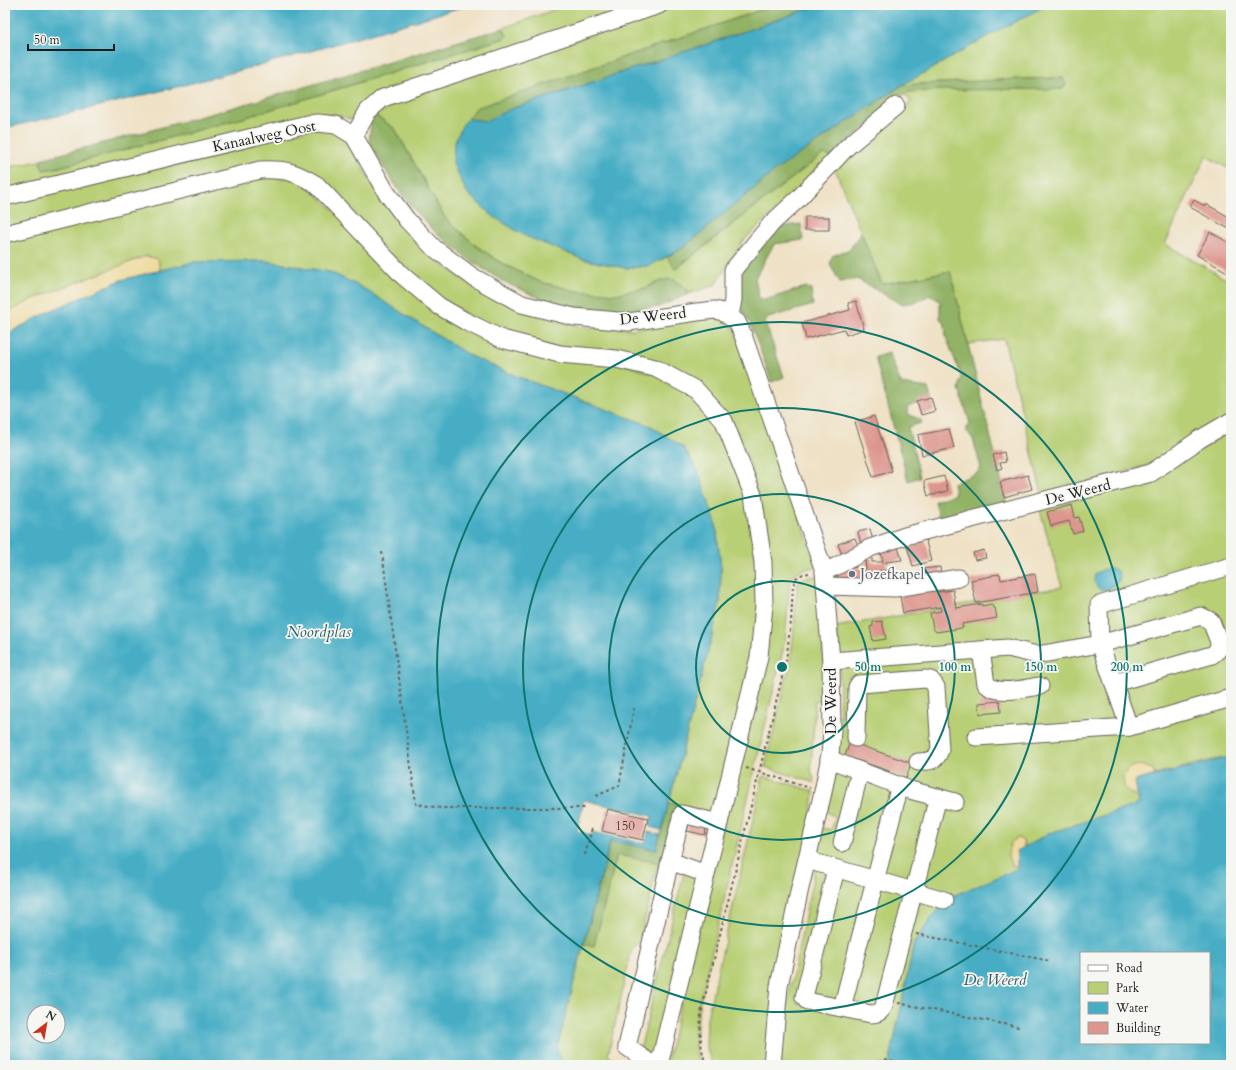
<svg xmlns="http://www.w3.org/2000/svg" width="1236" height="1070" viewBox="0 0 1236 1070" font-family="Cardo,serif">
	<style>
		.green { fill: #b8cf74; stroke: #6a7648; fill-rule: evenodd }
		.forest { fill: #92b266; stroke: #576741 }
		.sand { fill: #eeda9e; stroke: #857b5d }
		.water { fill: #46adc5; stroke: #316470; fill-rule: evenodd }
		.building { fill: #dd968e }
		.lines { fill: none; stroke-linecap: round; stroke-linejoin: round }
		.minor-casing { stroke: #666157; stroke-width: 19 }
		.path { stroke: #666157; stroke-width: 2; stroke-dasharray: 3 3; stroke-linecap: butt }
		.minor { stroke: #fff; stroke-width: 17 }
		.ring { fill: none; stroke: #0f766e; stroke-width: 2 }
		.worship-dot { fill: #6b7280; stroke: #f6f6f2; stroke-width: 1.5 }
		.labels { text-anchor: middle; stroke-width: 3.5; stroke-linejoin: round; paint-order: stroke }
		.number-label { font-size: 13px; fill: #4c3a38 }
		.street-label { font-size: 15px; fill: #1c1c1c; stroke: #f6f6f2 }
		.worship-label { font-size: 15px; fill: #5b616d; stroke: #f6f6f2; text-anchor: start }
		.water-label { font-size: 16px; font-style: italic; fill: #2f5d68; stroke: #f6f6f2 }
		.centre { fill: #0f766e; stroke: #f6f6f2; stroke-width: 2 }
		.ring-label { font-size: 12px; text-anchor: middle; font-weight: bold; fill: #0f766e; stroke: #f6f6f2; stroke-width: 3.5; stroke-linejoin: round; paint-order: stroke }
	</style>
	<rect width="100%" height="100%" fill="#f6f6f2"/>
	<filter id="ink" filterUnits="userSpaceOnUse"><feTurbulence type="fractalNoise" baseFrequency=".025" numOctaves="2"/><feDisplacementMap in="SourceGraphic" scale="8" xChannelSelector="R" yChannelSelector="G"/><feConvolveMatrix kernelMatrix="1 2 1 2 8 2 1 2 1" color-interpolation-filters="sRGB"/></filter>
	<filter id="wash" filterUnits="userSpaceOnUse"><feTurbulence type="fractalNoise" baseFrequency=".012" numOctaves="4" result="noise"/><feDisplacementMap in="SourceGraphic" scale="16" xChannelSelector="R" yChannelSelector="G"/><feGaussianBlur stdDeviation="0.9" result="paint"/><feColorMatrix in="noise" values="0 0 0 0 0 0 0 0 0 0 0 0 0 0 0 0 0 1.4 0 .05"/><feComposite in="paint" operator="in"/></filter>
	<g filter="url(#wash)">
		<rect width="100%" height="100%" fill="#efe1c5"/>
		<g class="green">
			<path d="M567,5H651L376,95L362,104L356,122C338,113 330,113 311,117L5,190V168L40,161L44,170L56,168L243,118L505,38L507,36L503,28Z"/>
			<polygon points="679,5 775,5 477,108 468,119 463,124 582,259 625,268 649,266 667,257 676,269 823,154 832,157 743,241 715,285 691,293 675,280 660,281 645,288 616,294 577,291 540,282 503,264 475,245 445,218 395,129 375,115 385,110 404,99"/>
			<polygon points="1047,5 1231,5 1231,170 1206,156 1165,244 1231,282 1231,416 1158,463 1042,494 1004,339 968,344 950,271 882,284 835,169 874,132 911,102 905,94 908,92 941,90 1063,78 1019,79 902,85 924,73 990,35"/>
			<path d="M311,129L333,130L353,148L368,178L403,228L437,261L475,287L531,314L581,327L632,329L710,316L724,319L735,330L817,567C805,569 798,568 790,579L785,641L699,1006L695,1048L699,1065H666L762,661L760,506L749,460L736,431L701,388L499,332L434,296L298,166L5,229V203Z"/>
			<polygon points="253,177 299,179 465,326 625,365 669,379 713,413 749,501 760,603 753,653 715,814 669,803 712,636 720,601 721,569 716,524 698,471 684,448 651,426 516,376 470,356 361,287 330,272 267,261 194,262 160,270 158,259 146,256 33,299 5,314 5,237"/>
			<path d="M1231,430V757L1212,760L1155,775L1152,769L1131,794L1138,796L1139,804L1050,833L1024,847L1023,841L1018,838L1011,864L1018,869L955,895L940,890V906L914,943L889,1065H780L784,1020L823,828L831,830L836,817L827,812C830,797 835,782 836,767C841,720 841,673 836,627L1062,587L1040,510L1152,477L1202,449ZM1111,568L1120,579C1115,586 1110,591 1101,589L1097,572Z"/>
			<polygon points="816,576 819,579 825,693 822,700 815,701 811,770 815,783 765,767 790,663 794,631 797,589 799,581 803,578"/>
			<polygon points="763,776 814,791 812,810 766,1065 712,1065 706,1046 707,1018"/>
			<polygon points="617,855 658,862 640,941 632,948 608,1055 621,1065 563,1065 557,1048 584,944 594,945"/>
			<polygon points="703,867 654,1059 640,1050 685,869"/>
		</g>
		<g class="forest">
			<polygon points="775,5 819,5 714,42 511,109 486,121 468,119 476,108"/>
			<path d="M503,28L507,36L505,38L243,118L56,168L43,170L41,165V159C196,120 350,74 503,28Z"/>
			<polygon points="1063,78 1066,83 1063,89 941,90 908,92 898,98 832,157 823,154 675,269 667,257 683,248 776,170 902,85 1019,79"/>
			<polygon points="375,115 395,129 445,218 475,245 503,264 540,282 577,291 616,294 645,288 660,281 668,279 675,280 691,293 658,307 603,312 551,303 502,281 467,258 435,232 410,205 389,176 369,142 371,122"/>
			<polygon points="801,224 803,240 774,244 755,278 759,298 765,300 806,287 811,290 813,305 768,318 765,322 784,377 772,382 751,325 740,305 739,281 746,262 773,228"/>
			<polygon points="861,232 882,284 950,271 1007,504 940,522 935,501 955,494 953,483 977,473 981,468 973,439 966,430 970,423 959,388 962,378 946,337 945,325 940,318 940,301 929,295 917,302 901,304 857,279 840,282 830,265 832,256 850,249"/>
			<polygon points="889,353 901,384 928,388 931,399 907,407 908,414 921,420 921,423 908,427 920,477 908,481 875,357"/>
			<polygon points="669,803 681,806 666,864 617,855 594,946 584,944 611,840 656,850"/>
		</g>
		<g class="sand">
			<polygon points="146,256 158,259 160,270 121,280 48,312 5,335 5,314 33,299"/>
			<path d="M1139,765L1152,769L1155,775L1135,781L1138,796C1125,792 1124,788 1123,776L1129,768Z"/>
			<path d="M1018,838L1023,841L1024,847L1017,852L1018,869C1006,861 1007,854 1011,842Z"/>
		</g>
		<g class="water">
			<path d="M5,5H468C316,52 161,93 5,128Z"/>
			<polygon points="819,5 1047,5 990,35 924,73 902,85 776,170 683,248 649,266 625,268 582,259 525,236 494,217 467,193 453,164 454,143 463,124 468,119 486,121 511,109 714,42"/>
			<path d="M267,261L330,272L361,287L470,356L516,376L651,426L684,448L698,471L716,524L721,569L720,601L712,636L662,830L650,827L652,816L584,800L577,831L592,835L593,832L645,844L648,832L660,835L656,850L610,841L557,1048L563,1065H5V335L48,312L121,280L194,262ZM34,1012H58V1036H34Z"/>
			<path d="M1111,568C1116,570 1119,572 1120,577C1116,587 1108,592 1098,588L1094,581L1095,574L1104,569Z"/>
			<path d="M1229,757H1231V1065H889L914,943L940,906L955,895L1017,869V851L1050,833L1139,804L1135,781ZM1081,953H1209V1043H1081Z"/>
		</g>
		<g id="blocks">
			<g class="building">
				<polygon points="1194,200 1205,206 1206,204 1231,218 1231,230 1190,207"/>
				<rect x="805" y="217" width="24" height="13"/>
				<polygon points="1210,232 1231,244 1231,274 1197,255"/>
				<polygon points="856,301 864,329 846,335 844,329 806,339 802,323 850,310 848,303"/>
				<polygon points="931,397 935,411 921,415 917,401"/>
				<polygon points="874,416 892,471 873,477 855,422"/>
				<polygon points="949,429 954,448 922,455 918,435"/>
				<polygon points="1004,452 1006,462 1000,463 1002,468 997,470 993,455"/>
				<polygon points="1028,475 1032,489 1004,497 1000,482"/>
				<polygon points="944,476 948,491 928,496 924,481"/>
				<polygon points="1072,505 1075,518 1079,517 1083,531 1073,534 1069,521 1051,526 1047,512"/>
				<polygon points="870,529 873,541 861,544 858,532"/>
				<polygon points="855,538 859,549 842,555 838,544"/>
				<polygon points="925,538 931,561 913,566 906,543"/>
				<polygon points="897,544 902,560 886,562 887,570 867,572 867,575 864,576 859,579 838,579 837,573 847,569 857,567 866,569 865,558 872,558 872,562 883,562 880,549"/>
				<polygon points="984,550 986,558 975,560 973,553"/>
				<polygon points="940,567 941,576 923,578 922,569"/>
				<polygon points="1000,574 1001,580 1035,574 1038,592 976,603 971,580 992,576 992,575"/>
				<polygon points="938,590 939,592 953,590 956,608 982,604 982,606 992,604 993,608 995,608 997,618 962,624 963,628 936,632 933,628 930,613 941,611 940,607 903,613 900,596"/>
				<polygon points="882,621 886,639 873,641 870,627 873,626 873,622"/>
				<polygon points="1000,701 1001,712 980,714 979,703"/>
				<polygon points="850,742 911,763 906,779 889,773 889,771 845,756"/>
				<polygon points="607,809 648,818 643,840 602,831"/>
				<polygon points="689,824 706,828 705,835 687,831"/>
			</g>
		</g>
	</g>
	<g filter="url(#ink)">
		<use href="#blocks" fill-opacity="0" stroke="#666157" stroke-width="1"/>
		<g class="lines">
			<g class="minor-casing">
				<g id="minor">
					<polyline points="354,136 368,111 383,98 659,5"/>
					<polyline points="5,197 307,124 318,123 336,125 354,136 386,192 407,220 434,248 473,277 522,304 574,317 629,322 697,312 715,310 723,312 737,322 743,335 824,571 831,661 832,730 830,756 823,792 800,888 779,986 772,1065"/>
					<path d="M5,234L260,170C285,169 294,171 317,185L403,276L439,306L465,321L502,339L560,354L616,359L655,368L696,390L724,421L753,495L763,562L764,605L759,657L719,823L682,814L670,861"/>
					<polyline points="730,316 733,300 733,270 772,223 798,199 848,146 896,106"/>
					<polyline points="824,571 835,567 870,548 905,536 1151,473 1200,439 1231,421"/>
					<polyline points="826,586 895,588 959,578"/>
					<path d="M981,650L986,684C997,696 1025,688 1040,686"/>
					<polyline points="831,661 1008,648 1037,655 1100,644 1099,605 1231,566"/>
					<polyline points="1114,683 1212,655 1218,650 1219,642 1211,621 1201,616 1100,644 1129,727"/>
					<polyline points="976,737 1129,727 1231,698"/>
					<path d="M856,738L857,687L859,684L926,679L931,680L936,687L940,750C936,762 929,761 918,762"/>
					<polyline points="829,759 910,790 955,802"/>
					<polyline points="842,843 860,771"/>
					<polyline points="807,860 944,900"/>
					<path d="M836,869L804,997L807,1001L871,1014C878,1014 881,1012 884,1006L938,797"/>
					<polyline points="706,874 719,823"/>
					<polyline points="842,1008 900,785"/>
					<polyline points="653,1065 627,1047 670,861 706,874 659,1065"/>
				</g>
			</g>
			<g class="path">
				<polyline points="382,552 416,804 440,808 585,808"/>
				<polyline points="746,768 810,788"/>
				<polyline points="596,796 619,786 634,708"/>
				<polyline points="585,855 592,828"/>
				<polyline points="916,934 1050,961"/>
				<polyline points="898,1003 1019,1027"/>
				<polyline points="885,1060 906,1065"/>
				<path d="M706,1065C700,1048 700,1031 701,1013L786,661L791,621L793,586L796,578L803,574L809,573"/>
			</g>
			<use href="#minor" class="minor"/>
		</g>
	</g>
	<g class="ring">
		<circle cx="782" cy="667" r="86"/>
		<circle cx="782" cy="667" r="173"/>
		<circle cx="782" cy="667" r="259"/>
		<circle cx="782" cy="667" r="345"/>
	</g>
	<circle class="worship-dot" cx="852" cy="574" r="4"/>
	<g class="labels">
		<g class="number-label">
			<text x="625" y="830">150</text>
		</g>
		<g class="street-label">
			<text transform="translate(264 136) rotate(-12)" y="5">Kanaalweg Oost</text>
			<text transform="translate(653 316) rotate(-6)" y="5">De Weerd</text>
			<text transform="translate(1078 492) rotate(-14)" y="5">De Weerd</text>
			<text transform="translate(831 701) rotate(-90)" y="5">De Weerd</text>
		</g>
		<g class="worship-label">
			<text x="860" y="579">Jozefkapel</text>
		</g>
		<g class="water-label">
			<text x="319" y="637">Noordplas</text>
			<text x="995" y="985">De Weerd</text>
		</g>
	</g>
	<circle cx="782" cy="667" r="6" class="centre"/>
	<g class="ring-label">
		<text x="868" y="671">50 m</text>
		<text x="955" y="671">100 m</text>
		<text x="1041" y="671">150 m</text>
		<text x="1127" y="671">200 m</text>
	</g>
	<rect width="1236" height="1070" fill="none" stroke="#f6f6f2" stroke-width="20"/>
	<rect x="1080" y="952" width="130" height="92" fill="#f6f6f2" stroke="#9f9f9c"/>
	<rect x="1088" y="965" width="20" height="6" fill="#ffffff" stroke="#9f9f9c"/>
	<text x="1116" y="972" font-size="12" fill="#1c1c1c">Road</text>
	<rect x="1088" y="982" width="20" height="12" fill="#b8cf74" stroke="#9f9f9c"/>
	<text x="1116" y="992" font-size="12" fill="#1c1c1c">Park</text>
	<rect x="1088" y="1002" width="20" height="12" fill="#46adc5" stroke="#9f9f9c"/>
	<text x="1116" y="1012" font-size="12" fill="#1c1c1c">Water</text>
	<rect x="1088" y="1022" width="20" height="12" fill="#dd968e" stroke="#9f9f9c"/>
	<text x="1116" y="1032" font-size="12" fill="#1c1c1c">Building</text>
	<g transform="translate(46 1024) rotate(31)"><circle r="19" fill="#f6f6f2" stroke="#9f9f9c"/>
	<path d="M0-3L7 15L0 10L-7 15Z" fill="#c8321e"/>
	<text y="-6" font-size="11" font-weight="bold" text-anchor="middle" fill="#1c1c1c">N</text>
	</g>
	<path d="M28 44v6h86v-6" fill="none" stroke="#1c1c1c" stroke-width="2"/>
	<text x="34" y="44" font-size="12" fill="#1c1c1c" stroke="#f6f6f2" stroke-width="3" paint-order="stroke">50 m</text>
</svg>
